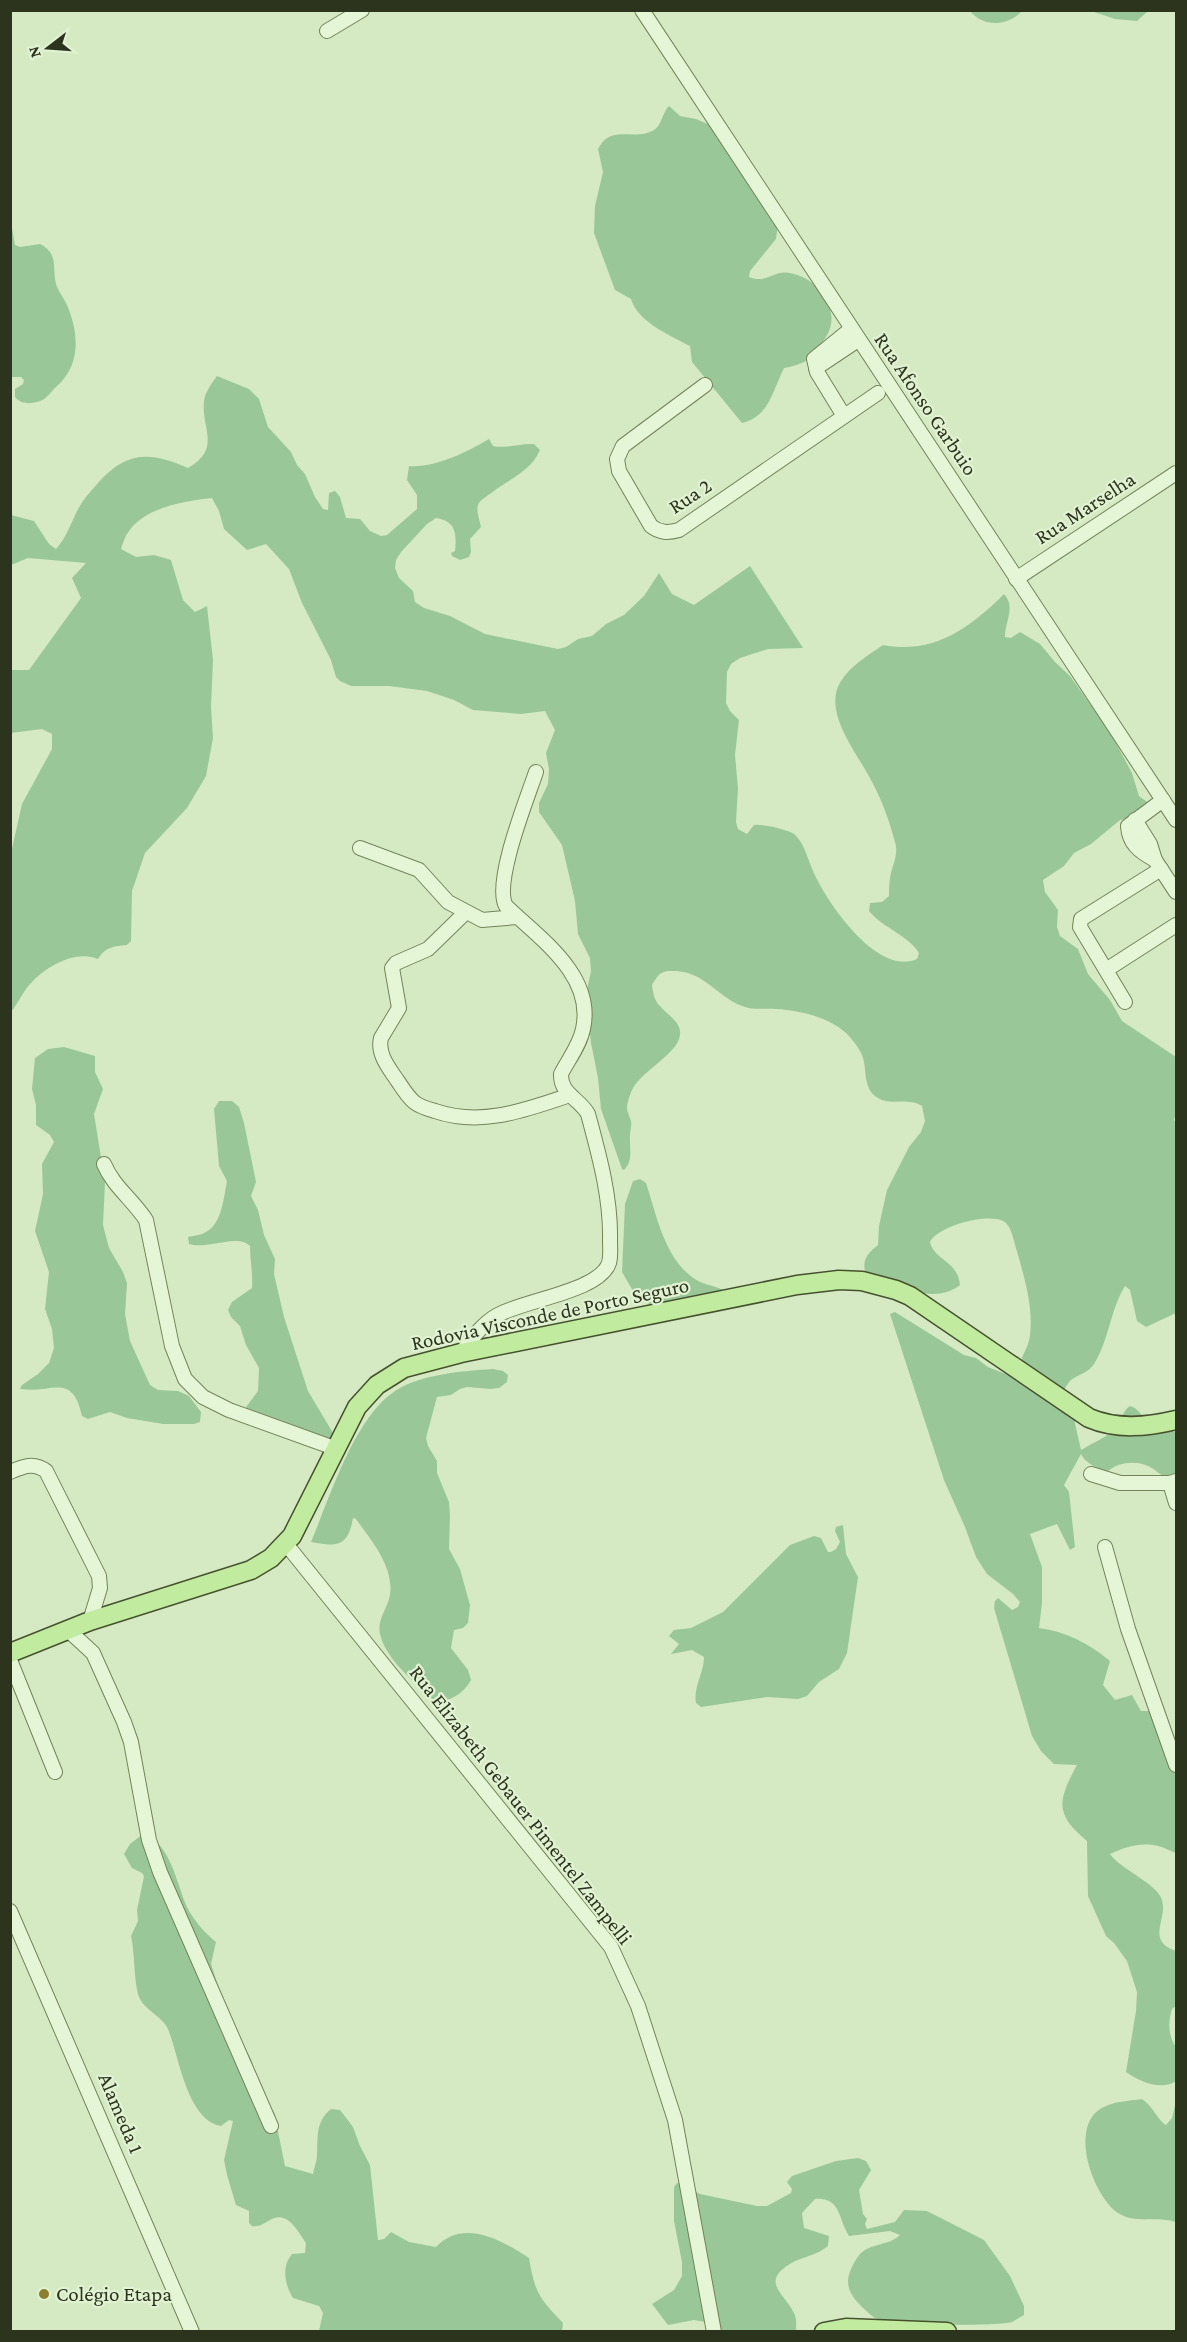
<svg xmlns="http://www.w3.org/2000/svg" width="1187" height="2342" viewBox="0 0 1187 2342" font-family="'Crimson Pro',serif">
	<style>
		.green { fill: #9ac798 }
		.lines { fill: none; stroke-linecap: round; stroke-linejoin: round }
		.minor-casing { stroke: #74835b; stroke-width: 16 }
		.major-casing { stroke: #46512f; stroke-width: 21 }
		.minor { stroke: #e4f6d6; stroke-width: 14 }
		.major { stroke: #c1eb9e; stroke-width: 18 }
		.poi-dot { fill: #8d7e30; stroke: #e0f2d2; stroke-width: 2 }
		.labels { text-anchor: middle; stroke-width: 4.5; stroke-linejoin: round; paint-order: stroke }
		.street-label { font-size: 21px; fill: #2d341e; stroke: #e0f2d2 }
		.poi-label { font-size: 21px; fill: #2d341e; stroke: #e0f2d2; text-anchor: start }
	</style>
	<rect width="100%" height="100%" fill="#d5eac3"/>
	<g class="green">
		<path d="M970,11H1022C1008,26 984,28 970,11Z"/>
		<polygon points="1091,11 1148,11 1137,21 1115,19"/>
		<path d="M669,106L680,116L696,119L710,125L778,224L776,239L750,271L749,277C767,284 774,270 789,273C818,277 843,310 826,337C813,357 808,364 784,368C773,390 769,417 742,423L692,362L690,346C669,335 638,322 631,299L615,290L594,233L595,206L603,172L598,149C611,123 634,142 654,130C662,125 662,113 669,106Z"/>
		<path d="M10,217L15,245L20,247L40,244C59,254 52,267 56,284C58,291 64,298 67,305C79,333 81,365 57,386C51,391 47,399 40,401C30,404 22,405 15,397V389L23,384L24,380L21,377H11Z"/>
		<path d="M217,376L249,389L259,399L268,427L291,452L297,465L305,474L315,497L323,509L328,510L329,493L335,491L340,497L346,518L360,519L370,531L381,536L387,535L417,509V495L407,480L409,466C435,468 467,452 489,439L493,446C505,449 521,443 534,444L540,450C530,473 508,479 490,494C487,496 481,500 479,503C475,509 480,521 481,527L470,539L471,552L469,557L460,560L452,556L451,553L455,551C457,532 455,521 436,518L427,524L401,552L396,560L395,568L399,578L413,591L415,602L424,608L450,616L485,634L558,649L566,647L578,639L592,636L606,624L624,615L644,596L659,573L672,594L694,605L750,566L803,648L768,649L740,658L731,664L727,672L726,703L730,711L739,720L735,755L738,788L736,822L738,829L747,834L754,825C762,824 787,829 794,834C804,842 808,860 813,871C827,903 878,977 917,959L919,953C908,935 883,928 869,911L870,903L882,902L889,896C889,891 889,884 890,878C892,865 899,855 895,842C890,823 882,800 872,782C859,755 821,712 841,681C851,665 869,655 883,645C933,655 970,628 1004,594C1016,607 1005,621 1005,637L1011,638L1020,632L1040,644L1055,662L1070,676L1110,732L1132,773L1139,796L1151,805L1149,812L1120,820L1091,844L1074,853L1064,866L1043,880L1045,892L1058,910L1057,927L1060,936L1078,949L1088,974L1110,1000L1122,1021L1176,1057V1115L1174,1119L1176,1125V1313L1146,1327L1137,1321L1130,1290L1125,1286C1110,1310 1109,1341 1094,1364C1088,1373 1079,1374 1071,1380C1068,1383 1065,1388 1063,1392L1020,1366C1021,1355 1029,1347 1030,1335C1034,1302 1021,1268 1013,1237C1011,1231 1009,1224 1003,1221C986,1213 938,1226 930,1242C934,1260 958,1261 960,1285C935,1306 889,1285 865,1271C862,1259 869,1252 878,1245L879,1226L887,1190L909,1147L921,1132L925,1121L922,1106C907,1097 890,1106 878,1098C863,1089 867,1072 863,1058C860,1048 852,1039 845,1032C827,1017 799,1010 776,1009C767,1008 754,1010 745,1007C719,999 706,973 677,971C672,971 665,970 660,974C657,976 654,982 652,985C653,993 654,1000 660,1006C667,1015 682,1022 680,1035C678,1054 641,1071 632,1090C630,1094 627,1103 627,1108C627,1112 630,1117 631,1121C632,1126 630,1130 630,1135C629,1148 634,1160 624,1170L622,1169L601,1109L598,1078L591,1043L586,995L591,971L590,958L578,934L575,901L562,845L539,812V803L548,784L549,769L546,753L555,730L545,711L521,714L473,710L454,700L427,691L389,686H351L340,681L336,677L331,660L302,603L289,569L266,544L247,550L224,529L219,511L212,498C185,501 146,507 129,531C125,536 123,543 121,549L136,557L154,555L171,560L183,600L195,612L207,606L213,660L211,707L213,738L206,776L187,808L145,853L132,891L131,941L127,945C114,946 105,947 98,959C76,950 49,965 33,981C24,989 19,1002 11,1012V853L22,804L52,749V734L42,729L11,733V670H29L81,598L72,578L86,563L28,558L11,565V515L34,521L49,544L56,549C69,535 72,517 83,501C87,495 93,489 98,483C126,451 150,451 188,468C222,448 201,430 204,401C205,392 212,383 217,376Z"/>
		<path d="M64,1047L95,1056V1072L103,1089L94,1114L105,1182L103,1225L109,1248L123,1272L127,1283L125,1314L130,1341L150,1385L158,1390L178,1391L189,1396L201,1412L200,1422L194,1424H163L127,1418L110,1412L88,1419L82,1416C72,1371 52,1394 20,1389L22,1385L38,1374L49,1363L54,1348L52,1329L45,1309L49,1272L35,1231L43,1194L42,1164L54,1142L50,1135L36,1125V1105L32,1089L35,1058L48,1049Z"/>
		<path d="M219,1101H232L239,1107L244,1123L256,1182L251,1196L258,1210L264,1235L275,1259L274,1274L284,1317L308,1391L333,1433L334,1439L331,1443L248,1416L246,1407L258,1391L259,1368L246,1345L240,1326L231,1317L228,1310L232,1302L252,1288C253,1274 250,1260 250,1246C237,1233 207,1250 189,1244L188,1237C193,1236 201,1235 206,1232C222,1224 224,1196 227,1181L219,1166L214,1109Z"/>
		<path d="M640,1179L646,1183C657,1216 665,1262 698,1281C711,1287 721,1286 732,1296L706,1305H651L636,1296L622,1272L625,1204L633,1181Z"/>
		<path d="M895,1312L964,1355L976,1358L988,1367L1013,1377L1074,1419L1081,1450C1092,1443 1109,1437 1117,1426C1123,1419 1122,1411 1130,1406L1135,1408L1144,1417L1160,1415L1172,1431L1176,1433V1480C1165,1480 1161,1474 1152,1468C1139,1460 1119,1461 1108,1471C1098,1469 1085,1463 1081,1454L1064,1485L1069,1492L1075,1547L1070,1550L1057,1524L1030,1534L1042,1567V1603L1039,1628C1067,1632 1088,1643 1110,1661L1103,1685L1115,1700L1132,1695L1141,1711H1149L1155,1727L1176,1754V1853C1170,1851 1164,1847 1158,1846C1140,1842 1126,1847 1110,1854C1121,1870 1157,1883 1162,1900C1168,1920 1145,1940 1176,1951V2006L1172,2009C1168,2022 1168,2036 1176,2047V2081C1162,2091 1140,2082 1126,2072L1136,2011L1137,1992L1127,1961L1114,1943L1106,1936L1088,1896L1087,1841C1054,1814 1058,1800 1077,1765L1054,1764L1041,1751L1032,1736L994,1608L995,1601L998,1598L1012,1610L1018,1607L1020,1602L1013,1594L987,1574L976,1557L965,1527L944,1480L890,1314Z"/>
		<path d="M493,1369L503,1371L508,1375L507,1382L499,1388L490,1389L467,1387L460,1389L451,1395L437,1397L426,1438L428,1446L437,1461V1473L449,1502L450,1516L449,1549L460,1569L470,1605L468,1623L463,1628L454,1630L451,1648L468,1670L471,1680C464,1693 448,1705 432,1699C414,1681 386,1660 380,1634C377,1621 386,1610 389,1599C397,1570 371,1540 356,1519L353,1518C348,1547 337,1547 311,1542C330,1497 354,1418 395,1391C421,1374 463,1371 493,1369Z"/>
		<path d="M843,1525L846,1554L858,1577L847,1653L839,1669L819,1682L807,1696L798,1699L767,1697L701,1707L696,1703C693,1687 704,1673 704,1657L692,1650L671,1654L679,1644L669,1636L674,1630L691,1628L723,1612L790,1545L814,1536L821,1538L828,1552H831L836,1549L840,1542L835,1531L836,1527Z"/>
		<path d="M143,1834C171,1843 176,1883 187,1907C194,1921 205,1933 216,1942L211,1964L228,2016L251,2059L265,2101L274,2112L285,2166L313,2174C314,2168 317,2161 317,2155C318,2138 315,2122 331,2109L340,2110L353,2127L360,2146L370,2165L378,2240L384,2239L391,2232L409,2242L436,2247C463,2218 502,2240 529,2258C535,2293 539,2298 563,2323L562,2331H319L323,2313L319,2306L293,2298C285,2285 281,2267 292,2254L305,2253L306,2243C297,2230 287,2210 270,2220C263,2224 259,2227 252,2226L249,2223V2211L236,2205L227,2175L224,2160L233,2121L229,2120L221,2126C187,2120 179,2056 168,2029C163,2017 146,2011 140,1999C134,1989 135,1952 131,1936L138,1921L137,1910L144,1876L142,1873L132,1868L124,1854L130,1844Z"/>
		<path d="M1142,2099C1153,2106 1158,2121 1166,2125L1172,2118L1176,2101V2222C1158,2216 1134,2224 1118,2213C1093,2196 1068,2126 1102,2108C1114,2101 1129,2101 1142,2099Z"/>
		<path d="M858,2158L866,2161L871,2170L859,2190L863,2214L867,2219L865,2224L867,2229L895,2222L904,2210L927,2211L984,2240L1010,2276L1024,2306V2315C1020,2317 1016,2320 1012,2322C992,2327 894,2325 875,2318C870,2315 866,2310 861,2306C845,2290 844,2278 857,2258C867,2242 888,2247 900,2235L890,2231L849,2236C838,2219 841,2197 815,2199L802,2213L804,2228L829,2236L828,2246C816,2256 803,2256 790,2264C760,2282 785,2294 794,2313C797,2318 796,2326 796,2331H717L711,2323L694,2320L668,2325L652,2304L674,2290L682,2276V2262L674,2221V2187L677,2183L682,2184L700,2194L757,2206H767L791,2193L792,2189L787,2182L792,2176L836,2161Z"/>
	</g>
	<g class="lines">
		<g class="minor-casing">
			<g id="minor">
				<polyline points="642,10 1176,820"/>
				<polyline points="327,31 362,10"/>
				<polyline points="816,368 858,340"/>
				<path d="M705,385L623,446L617,459L619,471L651,526C660,533 668,533 679,530L878,393"/>
				<polyline points="844,416 817,372 814,359 851,329"/>
				<polyline points="1016,579 1176,473"/>
				<polyline points="1135,820 1150,844 1155,860 1176,892"/>
				<polyline points="360,848 419,870 448,902 482,920 517,917"/>
				<path d="M1155,860C1140,852 1129,844 1128,826L1163,800"/>
				<path d="M466,912L428,949L396,963L392,968L399,1008L381,1038C377,1054 389,1068 397,1080C402,1087 407,1096 414,1102C420,1107 428,1109 435,1111C482,1127 525,1110 570,1095"/>
				<polyline points="1106,970 1176,925"/>
				<polyline points="1125,1002 1080,927 1081,919 1161,869"/>
				<path d="M104,1164C113,1186 133,1200 146,1220L172,1346L185,1379L203,1397L229,1410L337,1449"/>
				<path d="M461,1353C472,1339 481,1325 496,1316C522,1300 599,1292 609,1263C611,1256 610,1248 610,1240C611,1197 599,1155 588,1114C580,1099 560,1094 561,1074C568,1060 580,1045 583,1029C595,975 539,938 506,906C493,883 527,799 536,772"/>
				<path d="M10,1472C24,1466 34,1462 46,1471L99,1576L100,1588L90,1621"/>
				<polyline points="1091,1474 1120,1483 1170,1483 1176,1481"/>
				<polyline points="1170,1483 1176,1503"/>
				<polyline points="286,1544 611,1947 638,2006 675,2120 714,2332"/>
				<polyline points="1105,1547 1128,1629 1176,1765"/>
				<polyline points="67,1629 93,1653 124,1722 131,1742 149,1840 160,1872 271,2126"/>
				<polyline points="10,1660 55,1772"/>
				<polyline points="10,1911 192,2332"/>
			</g>
		</g>
		<g class="major-casing">
			<g id="major">
				<path d="M10,1653L90,1621L251,1570L271,1558L292,1536L357,1407L377,1385L404,1368L461,1353L797,1285L839,1280L862,1281L896,1290L910,1296L1089,1418C1117,1430 1147,1427 1176,1420"/>
				<polyline points="824,2332 846,2328 947,2332"/>
			</g>
		</g>
		<use href="#minor" class="minor"/>
		<use href="#major" class="major"/>
	</g>
	<circle class="poi-dot" cx="44" cy="2294" r="6"/>
	<g class="labels">
		<g class="street-label">
			<text transform="translate(926 404) rotate(56)" y="7">Rua Afonso Garbuio</text>
			<text transform="translate(690 496) rotate(-33)" y="7">Rua 2</text>
			<text transform="translate(1085 508) rotate(-33)" y="7">Rua Marselha</text>
			<text transform="translate(550 1314) rotate(-12)" y="7">Rodovia Visconde de Porto Seguro</text>
			<text transform="translate(521 1805) rotate(52)" y="7">Rua Elizabeth Gebauer Pimentel Zampelli</text>
			<text transform="translate(121 2113) rotate(67)" y="7">Alameda 1</text>
		</g>
		<g class="poi-label">
			<text x="56" y="2301">Colégio Etapa</text>
		</g>
	</g>
	<rect width="1187" height="2342" fill="none" stroke="#2d341e" stroke-width="24"/>
	<g transform="translate(48 48) rotate(253)" stroke="#e0f2d2" stroke-width="4.5" paint-order="stroke">
	<path d="M0-4.5L10 22L0 15L-10 22Z" fill="#2d341e"/>
	<text y="-9" font-size="16" font-weight="bold" text-anchor="middle" fill="#2d341e">N</text>
	</g>
</svg>
